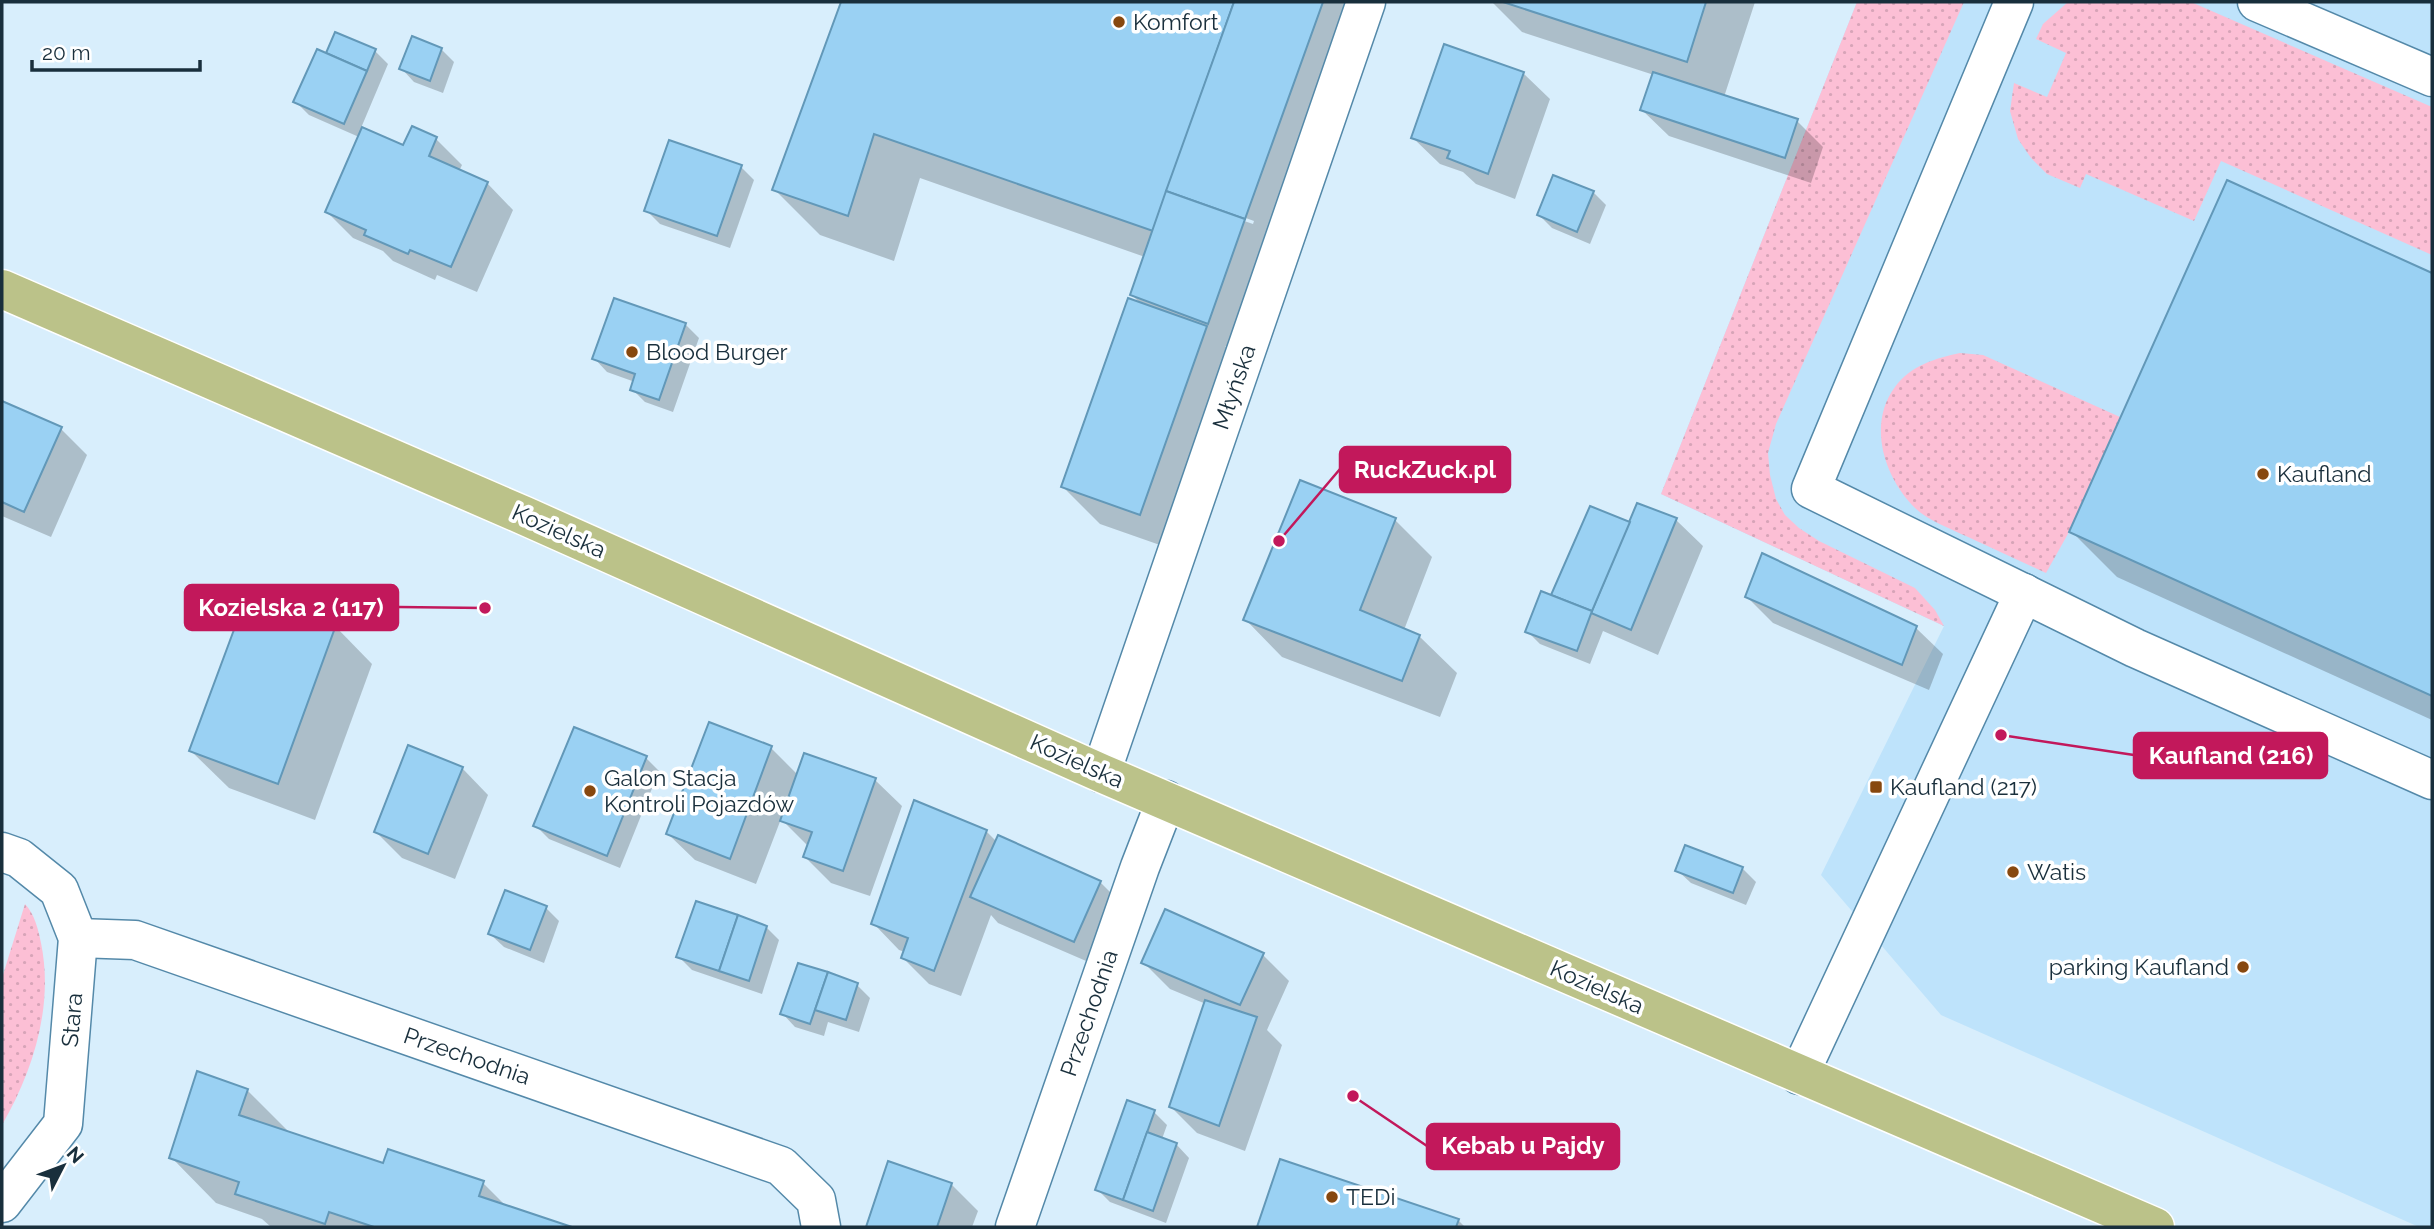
<svg xmlns="http://www.w3.org/2000/svg" width="2434" height="1229" viewBox="0 0 2434 1229" font-family="Raleway,sans-serif">
	<style>
		.built { fill: #bee3fb }
		.grass { fill: url(#grass-dots) }
		.shadow { fill: #0003; fill-rule: evenodd }
		.building { fill: #9ad1f3; stroke: #6298b8; stroke-width: 2 }
		.lines { fill: none; stroke-linecap: round; stroke-linejoin: round }
		.minor-casing { stroke: #5489a9; stroke-width: 41 }
		.major-casing { stroke: #fff; stroke-width: 41 }
		.minor { stroke: #fff; stroke-width: 38 }
		.major { stroke: #bbc289; stroke-width: 38 }
		.poi-dot { fill: #87480f; stroke: #fff; stroke-width: 2.5 }
		.labels { text-anchor: middle; stroke-width: 7; stroke-linejoin: round; paint-order: stroke }
		.poi-label { font-size: 23px; fill: #192f3c; stroke: #fff; text-anchor: start }
		.street-label { font-size: 23px; fill: #192f3c; stroke: #fff }
		.leader { fill: none; stroke: #c2185b; stroke-width: 2.5 }
		.callout-dot { fill: #c2185b; stroke: #fff; stroke-width: 2.5 }
		.callout { fill: #c2185b; stroke: #c2185b; stroke-width: 2.5 }
		.callout-label { font-size: 24px; text-anchor: middle; font-weight: bold; fill: #fff }
	</style>
	<defs>
		<pattern id="grass-dots" width="8" height="8" patternUnits="userSpaceOnUse" patternTransform="scale(1.75)"><rect width="8" height="8" fill="#fcbfd5"/><path d="M2 2h.1M6 6h.1" fill="none" stroke="#d7a4b8" stroke-width="1.8" stroke-linecap="round"/></pattern>
	</defs>
	<rect width="100%" height="100%" fill="#d8eefc"/>
	<polygon class="built" points="1857,2 2432,2 2432,1227 2419,1227 1941,1015 1821,875 1944,626 1661,494"/>
	<g class="grass">
		<polygon points="1857,2 1964,2 1776,424 1768,453 1770,475 1776,499 1785,515 1799,528 1819,541 1915,588 1935,610 1944,626 1661,494"/>
		<polygon points="2068,2 2191,2 2432,107 2432,255 2221,161 2194,221 2086,174 2080,188 2047,174 2031,158 2018,139 2010,111 2014,83 2047,97 2066,53 2036,39 2043,24"/>
		<path d="M1960,353L1983,355L2120,417L2069,532L2046,573C2020,561 1994,549 1968,537C1949,528 1926,520 1912,505C1883,474 1868,423 1895,387C1910,366 1936,358 1960,353Z"/>
		<path d="M25,904C35,915 38,929 41,943C54,1006 33,1071 2,1125V978Z"/>
	</g>
	<g class="shadow">
		<path d="M843,2H1350L1235,349L1225,346L1244,365L1177,551L1100,524L1063,487L1141,304L1132,295L1145,257L920,178L894,261L820,235L774,189ZM1221,209L1254,221L1253,224L1221,213Z"/>
		<polygon points="1492,2 1755,2 1724,97 1797,121 1823,147 1811,183 1669,136 1642,110 1654,75 1522,32"/>
		<polygon points="441,49 454,62 443,93 414,82 401,68"/>
		<polygon points="375,51 388,64 361,128 404,147 436,139 462,165 459,171 487,183 513,210 477,292 437,275 435,280 393,261 383,251 353,238 327,212 359,137 309,115 296,102 327,56"/>
		<polygon points="1523,73 1550,99 1515,199 1476,184 1463,172 1440,164 1413,138"/>
		<polygon points="741,167 754,180 730,248 660,224 646,210"/>
		<polygon points="2227,182 2432,275 2432,720 2117,577 2071,531"/>
		<polygon points="1593,192 1606,205 1590,244 1552,228 1539,215"/>
		<polygon points="685,324 699,338 673,412 645,402 632,389 635,382 607,372 594,358"/>
		<polygon points="2,403 61,429 87,455 51,537 2,516"/>
		<polygon points="1638,505 1676,520 1703,546 1658,655 1603,631 1590,664 1540,644 1527,631 1552,597 1630,525"/>
		<polygon points="1395,520 1432,557 1404,630 1419,636 1457,673 1440,717 1282,657 1245,619"/>
		<polygon points="1747,597 1916,628 1943,654 1929,690 1773,623"/>
		<polygon points="335,626 372,664 315,820 229,788 191,751"/>
		<polygon points="771,748 798,775 875,780 902,806 870,896 831,883 805,857 809,847 781,819 756,884 695,860 668,834"/>
		<polygon points="646,758 659,771 620,868 549,839 535,825"/>
		<polygon points="462,768 488,795 455,879 402,858 376,832"/>
		<polygon points="986,831 997,842 1100,882 1127,909 1100,967 998,923 991,915 961,996 929,984 903,958 905,952 899,950 873,923"/>
		<polygon points="1742,868 1756,882 1746,905 1691,883 1677,870"/>
		<polygon points="546,908 559,921 544,963 504,947 490,934"/>
		<polygon points="766,927 779,940 762,994 692,970 678,956"/>
		<polygon points="1263,955 1289,981 1267,1030 1282,1045 1245,1151 1197,1133 1171,1107 1206,1004 1170,989 1143,962"/>
		<polygon points="799,965 857,985 870,998 859,1032 828,1022 824,1036 795,1027 782,1013"/>
		<polygon points="247,1090 291,1134 385,1165 483,1183 508,1208 566,1227 271,1227 262,1219 216,1203 171,1157"/>
		<polygon points="1154,1112 1167,1125 1162,1139 1176,1144 1189,1158 1166,1223 1110,1202 1097,1189"/>
		<polygon points="1281,1161 1458,1220 1465,1227 1258,1227"/>
		<polygon points="889,1163 951,1184 978,1211 972,1227 868,1227"/>
	</g>
	<g class="building">
		<polygon points="841,2 1234,2 1153,231 874,134 848,216 772,190"/>
		<polygon points="1234,2 1323,2 1245,219 1166,191"/>
		<polygon points="1503,2 1706,2 1687,62"/>
		<polygon points="335,32 376,49 367,71 326,53"/>
		<polygon points="412,36 442,48 430,81 399,69"/>
		<polygon points="1444,44 1524,72 1488,174 1447,158 1450,151 1411,138"/>
		<polygon points="317,49 367,71 344,124 293,102"/>
		<polygon points="1653,72 1798,119 1785,158 1640,110"/>
		<polygon points="412,126 437,137 429,156 488,182 451,267 410,250 408,254 364,235 366,230 325,212 362,127 403,145"/>
		<polygon points="669,140 742,165 717,236 644,211"/>
		<polygon points="1553,175 1594,191 1577,232 1537,215"/>
		<polygon points="2227,180 2432,273 2432,696 2069,532"/>
		<polygon points="1166,191 1245,219 1208,324 1130,295"/>
		<polygon points="614,298 686,323 659,400 630,390 635,374 592,359"/>
		<polygon points="1128,298 1207,326 1140,515 1061,487"/>
		<polygon points="2,401 62,427 24,512 2,502"/>
		<polygon points="1300,480 1396,518 1360,610 1420,635 1402,681 1243,620"/>
		<polygon points="1637,503 1677,518 1631,630 1591,613"/>
		<polygon points="1590,506 1630,522 1592,611 1551,595"/>
		<polygon points="1762,553 1917,626 1902,665 1745,597"/>
		<polygon points="1541,591 1592,611 1577,651 1525,632"/>
		<polygon points="248,592 336,625 278,784 189,751"/>
		<polygon points="709,722 772,746 730,859 666,834"/>
		<polygon points="574,727 647,756 607,856 533,826"/>
		<polygon points="408,745 463,767 428,854 374,832"/>
		<polygon points="804,753 876,778 843,871 803,857 812,832 780,821"/>
		<polygon points="914,800 987,830 934,971 901,958 908,938 871,924"/>
		<polygon points="998,835 1101,881 1074,942 970,897"/>
		<polygon points="1685,845 1743,867 1733,893 1675,871"/>
		<polygon points="505,890 547,906 530,950 488,934"/>
		<polygon points="696,901 738,915 719,971 676,957"/>
		<polygon points="1165,909 1264,953 1240,1005 1141,963"/>
		<polygon points="738,915 767,926 749,981 719,971"/>
		<polygon points="798,963 828,972 810,1024 780,1014"/>
		<polygon points="828,972 858,983 846,1020 815,1010"/>
		<polygon points="1205,1000 1257,1017 1219,1126 1169,1107"/>
		<polygon points="197,1071 248,1089 239,1115 383,1163 388,1149 484,1181 479,1196 572,1227 374,1227 329,1212 325,1224 235,1194 239,1182 169,1158"/>
		<polygon points="1127,1100 1155,1110 1123,1200 1095,1190"/>
		<polygon points="1147,1132 1177,1143 1153,1211 1123,1200"/>
		<polygon points="1280,1159 1459,1219 1456,1227 1257,1227"/>
		<polygon points="888,1161 952,1183 937,1227 866,1227"/>
	</g>
	<g class="lines">
		<g class="minor-casing">
			<g id="minor">
				<polyline points="2014,2 1811,489 2135,648 2432,780"/>
				<polyline points="2257,2 2432,77"/>
				<polyline points="1101,773 1366,2"/>
				<polyline points="2,852 19,858 59,890 78,938 63,1124 2,1203"/>
				<polyline points="78,938 135,940 781,1166 816,1200 821,1227"/>
				<polyline points="1799,1075 2024,593"/>
				<polyline points="1015,1227 1140,867 1166,800"/>
			</g>
		</g>
		<g class="major-casing">
			<polyline id="major" points="2,289 525,516 1101,773 2155,1227"/>
		</g>
		<use href="#minor" class="minor"/>
		<use href="#major" class="major"/>
	</g>
	<g class="poi-dot">
		<circle cx="1119" cy="22" r="7"/>
		<circle cx="632" cy="352" r="7"/>
		<circle cx="2263" cy="474" r="7"/>
		<rect x="1869" y="780" width="14" height="14" rx="3.5"/>
		<circle cx="590" cy="791" r="7"/>
		<circle cx="2013" cy="872" r="7"/>
		<circle cx="2243" cy="967" r="7"/>
		<circle cx="1332" cy="1197" r="7"/>
	</g>
	<g class="labels">
		<g class="poi-label">
			<text x="1133" y="30">Komfort</text>
			<text x="646" y="360">Blood Burger</text>
			<text x="2277" y="482">Kaufland</text>
			<text x="604" y="786">Galon Stacja<tspan x="604" dy="26">Kontroli Pojazdów</tspan></text>
			<text x="1890" y="795">Kaufland (217)</text>
			<text x="2027" y="880">Watis</text>
			<text x="2229" y="975" text-anchor="end">parking Kaufland</text>
			<text x="1346" y="1205">TEDi</text>
		</g>
		<g class="street-label">
			<text transform="translate(1234 387) rotate(-71)" y="8">Młyńska</text>
			<text transform="translate(559 531) rotate(24)" y="8">Kozielska</text>
			<text transform="translate(1077 761) rotate(24)" y="8">Kozielska</text>
			<text transform="translate(1597 987) rotate(24)" y="8">Kozielska</text>
			<text transform="translate(1089 1013) rotate(-71)" y="8">Przechodnia</text>
			<text transform="translate(72 1020) rotate(-85)" y="8">Stara</text>
			<text transform="translate(467 1056) rotate(19)" y="8">Przechodnia</text>
		</g>
	</g>
	<path class="leader" d="M1279 541L1340 469M485 608L398 607M2001 735L2134 755M1353 1096L1427 1146"/>
	<g class="callout-dot">
		<circle cx="1279" cy="541" r="7"/>
		<circle cx="485" cy="608" r="7"/>
		<circle cx="2001" cy="735" r="7"/>
		<circle cx="1353" cy="1096" r="7"/>
	</g>
	<g class="callout">
		<rect x="1340" y="447" width="170" height="45" rx="7"/>
		<rect x="185" y="585" width="213" height="45" rx="7"/>
		<rect x="2134" y="733" width="193" height="45" rx="7"/>
		<rect x="1427" y="1124" width="192" height="45" rx="7"/>
	</g>
	<g class="callout-label">
		<text x="1425" y="478">RuckZuck.pl</text>
		<text x="291" y="616">Kozielska 2 (117)</text>
		<text x="2231" y="764">Kaufland (216)</text>
		<text x="1523" y="1154">Kebab u Pajdy</text>
	</g>
	<rect width="2434" height="1229" fill="none" stroke="#192f3c" stroke-width="7"/>
	<g transform="translate(63 1166) rotate(48)" stroke="#ffffff" stroke-width="5" paint-order="stroke">
	<path d="M0-5L12 26L0 18L-12 26Z" fill="#192f3c"/>
	<text y="-10" font-size="19" font-weight="bold" text-anchor="middle" fill="#192f3c">N</text>
	</g>
	<path d="M32 60v10h168v-10" fill="none" stroke="#192f3c" stroke-width="3.5"/>
	<text x="42" y="60" font-size="21" fill="#192f3c" stroke="#ffffff" stroke-width="5" paint-order="stroke">20 m</text>
</svg>
